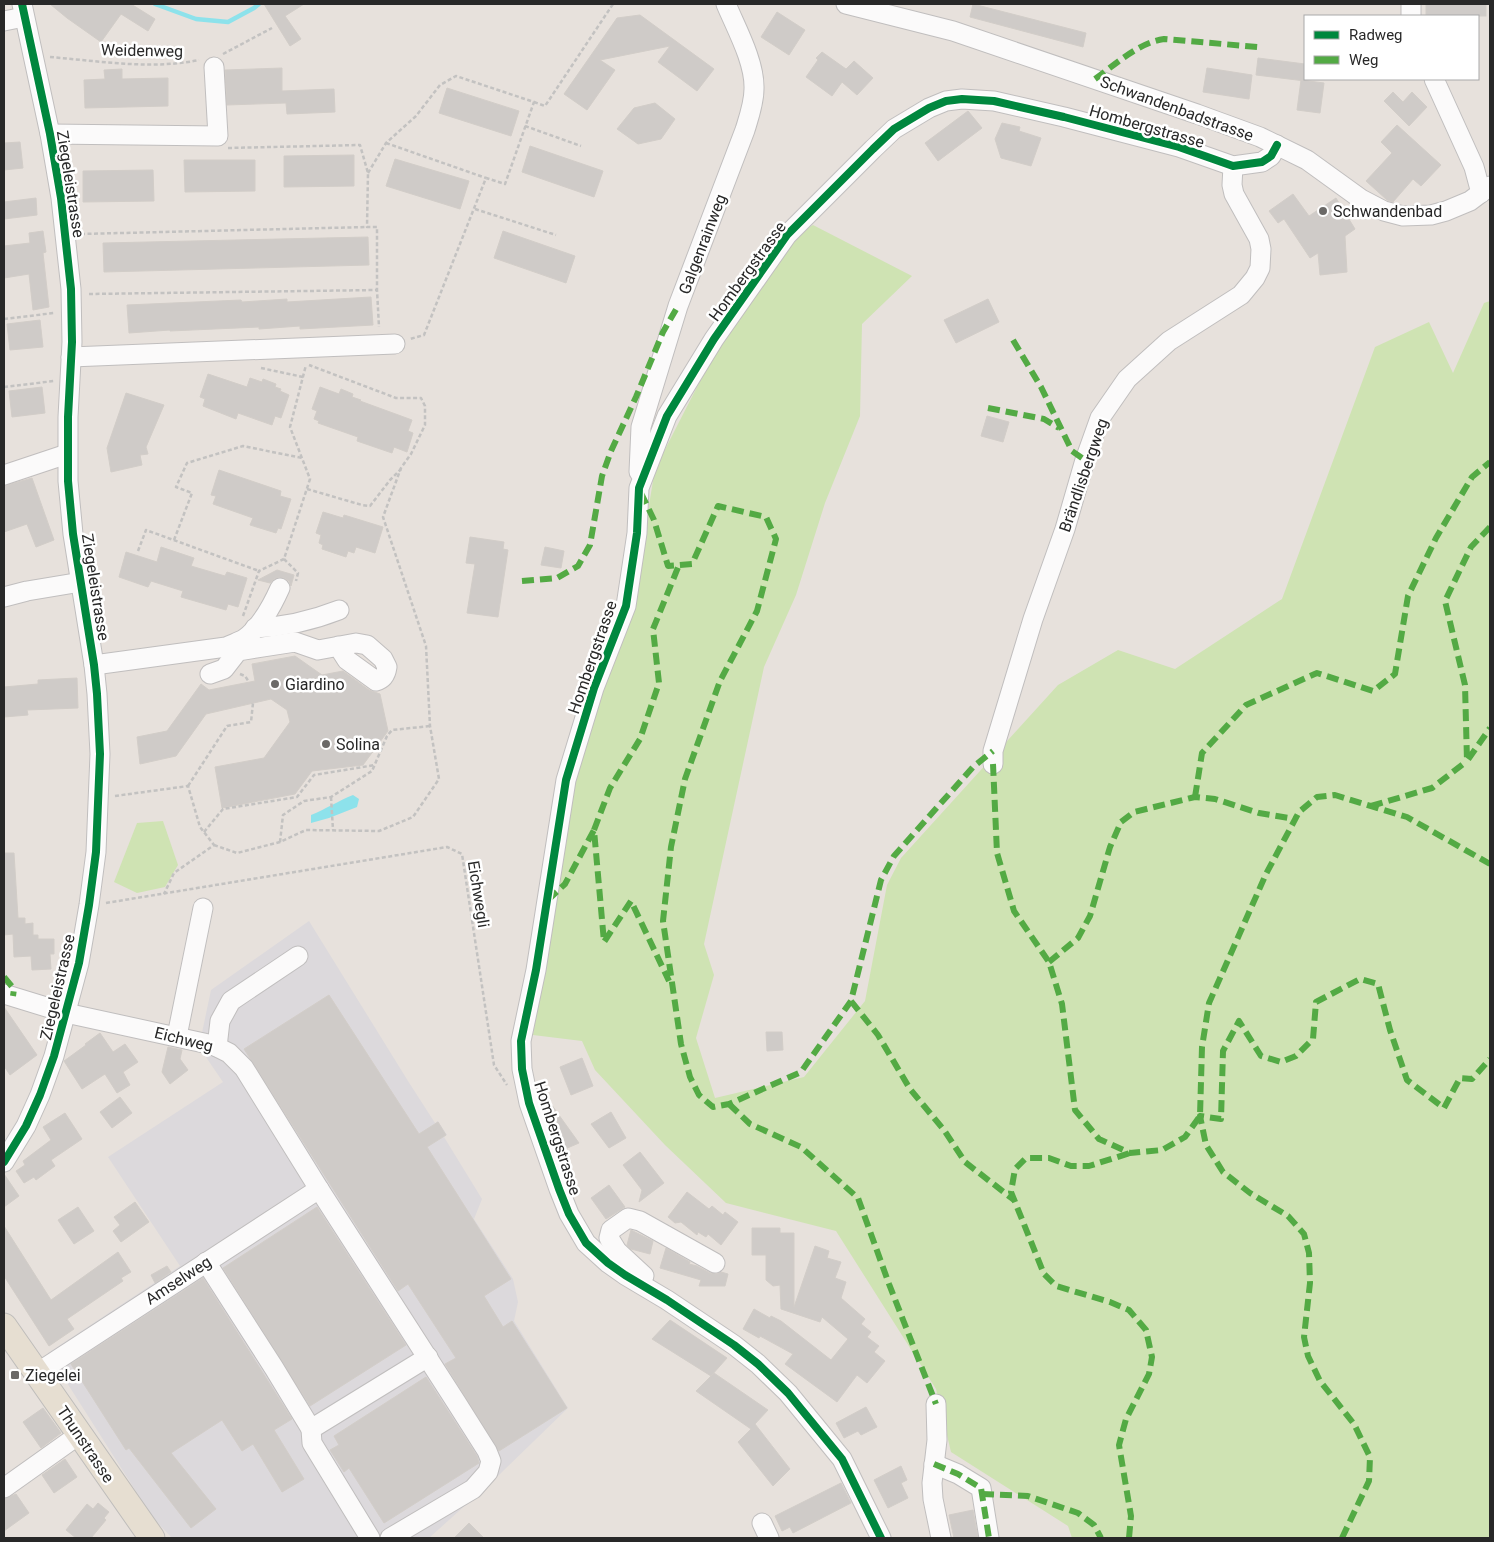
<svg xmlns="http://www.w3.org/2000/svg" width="1494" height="1542" viewBox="0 0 1494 1542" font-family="Roboto,sans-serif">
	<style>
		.industrial { fill: #dcd9dc }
		.green { fill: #cfe3b3 }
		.water { fill: #8de2eb }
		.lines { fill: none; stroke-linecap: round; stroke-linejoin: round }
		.stream { stroke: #8de2eb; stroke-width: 4.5 }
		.building { fill: #cfcbc8; stroke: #d2cdc8 }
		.minor-casing { stroke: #c0bebe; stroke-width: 21 }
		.major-casing { stroke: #bfbdbb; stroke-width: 27 }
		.path { stroke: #c3c2c1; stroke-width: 2.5; stroke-dasharray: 4 2.5; stroke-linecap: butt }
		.minor { stroke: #fbfafa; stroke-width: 19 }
		.major { stroke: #e6ded1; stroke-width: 25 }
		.quiet { stroke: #53aa44; stroke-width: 6; stroke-dasharray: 12 6; stroke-linecap: butt }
		.cycleway-casing { stroke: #fff; stroke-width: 11 }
		.cycleway { stroke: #00873e; stroke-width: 8 }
		.poi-dot { fill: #6b6967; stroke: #fff; stroke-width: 2 }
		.labels { text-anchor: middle; stroke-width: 5; stroke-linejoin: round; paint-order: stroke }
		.street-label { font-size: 16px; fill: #282828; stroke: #fff }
		.poi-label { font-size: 16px; fill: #282828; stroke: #fff; text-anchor: start }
	</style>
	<rect width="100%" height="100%" fill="#e7e1dc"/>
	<polygon class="industrial" points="309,921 408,1081 435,1123 438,1121 447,1135 444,1137 482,1199 474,1219 513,1279 518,1302 514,1321 568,1408 499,1475 429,1538 172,1538 153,1518 48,1353 180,1266 108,1157 223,1082 199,1047 211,990"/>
	<g class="green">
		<polygon points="813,225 912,276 862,324 860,416 825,503 796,595 764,667 704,944 714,975 696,1038 715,1098 804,1077 865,1001 887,885 901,858 1058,685 1118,650 1175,669 1282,599 1375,347 1429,322 1453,373 1484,303 1490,301 1490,1538 1072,1538 1068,1526 951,1452 936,1389 836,1231 726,1203 665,1145 595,1070 582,1041 533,1035 572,782 601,688 631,613 655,469 719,344 794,236"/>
		<polygon points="163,821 178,865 165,887 137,893 114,882 137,823"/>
	</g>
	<path class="water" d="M353,795L359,799L357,807L329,818L311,823V815C326,809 338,801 353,795Z"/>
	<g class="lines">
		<polyline class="stream" points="155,4 196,19 228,22 254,8 259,4"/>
	</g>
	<g class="building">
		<polygon points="50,4 131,4 155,19 148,31 121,14 101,42 67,18"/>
		<polygon points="264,4 304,4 285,16 301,39 290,46"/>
		<polygon points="973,4 1086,33 1083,47 970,17"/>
		<rect x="1426" y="4" width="60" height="12"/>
		<polygon points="777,12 805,30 789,55 761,37"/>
		<polygon points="640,15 714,69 697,91 658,62 670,46 600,60 615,70 587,110 564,94 617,18"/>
		<polygon points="822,52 846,69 854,61 873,78 857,95 842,82 832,96 806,77 818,60 816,58"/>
		<polygon points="1258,58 1305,64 1305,81 1256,75"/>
		<polygon points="282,68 282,91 334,89 335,112 287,114 286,103 227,105 225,70"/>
		<polygon points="1207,68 1252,75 1249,99 1203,92"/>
		<polygon points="122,69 122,79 168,78 168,106 85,108 84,80 105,79 104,70"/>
		<polygon points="1301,80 1324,83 1320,113 1297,110"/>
		<polygon points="447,88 519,111 511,136 439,113"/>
		<polygon points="1393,92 1403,102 1412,92 1427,107 1409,126 1384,101"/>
		<polygon points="655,103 675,119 661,139 638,144 617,129 634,108"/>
		<polygon points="968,111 982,128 938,161 925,143"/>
		<polygon points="1002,123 1020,127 1019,131 1041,138 1031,166 1001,158 995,139"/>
		<polygon points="1397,125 1441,165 1421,186 1413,179 1393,202 1387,200 1366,181 1392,153 1381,142"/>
		<polygon points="20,142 23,168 4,170 4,143"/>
		<polygon points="530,146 603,171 594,197 522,172"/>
		<polygon points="354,155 354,186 284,187 284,156"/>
		<polygon points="395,159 469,181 460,209 386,186"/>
		<polygon points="184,160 255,160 255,191 185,192"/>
		<polygon points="153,170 154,201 83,202 83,171"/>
		<polygon points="1293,194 1309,216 1336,198 1355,229 1345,236 1347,272 1320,275 1318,253 1310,258 1284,219 1278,223 1269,211"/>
		<polygon points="36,198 37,215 4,219 4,202"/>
		<polygon points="43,231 46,252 43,253 49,307 33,310 29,274 4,278 4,246 30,243 29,233"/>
		<polygon points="503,231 575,256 566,283 494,258"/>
		<polygon points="368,237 369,265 104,272 103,243"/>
		<polygon points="371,297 373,325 300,329 300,326 259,329 259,327 170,331 170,330 129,333 127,305 241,300 242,302 287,299 287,302"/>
		<polygon points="988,299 999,322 956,343 944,320"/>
		<polygon points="40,320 43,347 10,350 7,324"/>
		<polygon points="208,374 247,387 250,378 262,382 263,379 276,384 275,387 281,389 280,391 289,395 281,418 275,416 272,425 238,413 236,419 203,406 205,399 200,397"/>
		<polygon points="42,387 45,413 12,417 9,391"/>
		<polygon points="320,387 339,394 341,389 353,394 352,397 361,400 360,401 412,420 408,431 413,433 407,452 394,447 392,453 357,441 358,437 318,423 319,421 314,419 317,411 312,409"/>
		<polygon points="126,393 164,405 146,447 148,454 140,455 142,465 111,472 107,448"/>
		<polygon points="987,416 1009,422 1003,442 981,436"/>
		<polygon points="219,470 281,491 280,496 291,499 281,529 278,528 276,533 250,525 253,518 213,504 216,496 211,495"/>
		<polygon points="32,478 54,540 36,547 27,524 4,532 4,486"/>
		<polygon points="323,512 343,518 344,515 383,527 375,553 356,547 354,553 348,551 346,557 322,549 323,545 319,543 321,535 316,533"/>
		<polygon points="470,537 504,542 503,549 508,550 498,617 467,613 475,564 466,563"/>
		<polygon points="161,547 194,558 191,566 225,576 227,572 247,578 238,607 228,604 226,610 181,597 183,591 151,581 148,587 119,577 126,552 157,562"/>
		<polygon points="545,547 564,551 561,568 541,565"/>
		<polygon points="277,570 294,575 291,586 289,581 284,578 279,577 274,579 270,583 258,580"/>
		<polygon points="295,656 322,675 343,671 369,690 380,694 388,731 363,765 312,771 295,794 222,808 215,767 264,758 290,722 287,710 271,699 206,714 176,756 140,764 137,737 167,731 201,684 209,690 255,681 252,664"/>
		<polygon points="77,678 78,708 27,710 28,715 4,717 4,687 38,684 38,680"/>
		<polygon points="4,853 14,853 18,918 25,918 25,924 33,923 33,935 38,935 38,939 54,939 54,954 50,954 51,969 32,970 31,956 14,957 13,934 4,935"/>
		<polygon points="329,995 419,1134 438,1122 446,1135 427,1147 511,1279 484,1296 503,1327 512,1321 567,1408 499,1451 445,1364 456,1358 408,1284 398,1291 244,1049"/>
		<polygon points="4,1007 37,1055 10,1075 4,1066"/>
		<polygon points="766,1032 782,1032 783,1050 767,1051"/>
		<polygon points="100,1033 113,1052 125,1044 138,1062 123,1072 130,1085 117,1093 105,1074 82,1089 64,1061 86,1045 85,1044"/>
		<polygon points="168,1047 182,1050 180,1059 188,1070 170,1084 162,1072"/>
		<polygon points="582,1058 593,1086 571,1095 560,1067"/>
		<polygon points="120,1097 132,1113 112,1128 100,1112"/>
		<polygon points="551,1104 579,1143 565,1149 546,1107"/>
		<polygon points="611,1112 626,1138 609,1148 591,1124"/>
		<polygon points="65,1113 82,1139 51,1160 55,1166 36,1180 34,1177 24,1183 16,1171 25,1165 23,1161 51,1140 43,1127"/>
		<polygon points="640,1152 664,1183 639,1202 642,1190 623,1165"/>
		<polygon points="4,1174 19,1196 4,1207"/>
		<polygon points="609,1185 625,1207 606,1219 591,1198"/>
		<polygon points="687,1192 709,1209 712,1206 723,1215 725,1212 738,1222 721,1245 708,1234 706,1237 698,1232 697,1235 681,1222 675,1223 668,1217"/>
		<polygon points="135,1202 149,1222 121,1242 113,1231 120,1225 114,1217"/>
		<polygon points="78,1207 94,1231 74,1244 58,1220"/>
		<polygon points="317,1207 406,1345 310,1406 223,1268"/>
		<polygon points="4,1226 51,1300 118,1252 131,1272 121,1278 123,1281 67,1319 74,1329 49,1346 4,1276"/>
		<polygon points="752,1228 780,1228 780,1233 794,1233 794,1307 815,1246 829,1251 827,1258 841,1262 835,1278 846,1282 841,1298 865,1319 861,1324 871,1332 867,1337 879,1346 874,1352 885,1361 867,1383 857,1375 837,1402 785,1364 793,1354 760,1336 759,1338 743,1329 754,1309 770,1318 771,1316 781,1321 831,1360 848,1339 822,1317 820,1322 781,1309 780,1285 773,1286 766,1280 766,1255 752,1255"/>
		<polygon points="631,1230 653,1241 650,1254 631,1249 627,1245"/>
		<polygon points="666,1248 690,1262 689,1264 697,1266 710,1273 716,1274 721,1272 728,1274 725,1286 699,1286 701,1280 660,1268"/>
		<polygon points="167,1266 171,1272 155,1283 151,1275"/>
		<polygon points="203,1278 292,1419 274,1430 304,1479 282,1492 253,1444 242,1451 222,1420 171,1453 216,1509 191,1528 129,1448 126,1450 71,1364"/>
		<polygon points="670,1320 727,1358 711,1376 652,1339"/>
		<polygon points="714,1373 768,1410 755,1424 790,1469 773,1486 738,1442 751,1429 696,1391"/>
		<polygon points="426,1377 477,1456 479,1463 384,1523 349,1468 344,1472 330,1450 339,1445 334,1436"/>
		<polygon points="866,1407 877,1427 861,1435 858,1431 844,1438 836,1423"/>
		<polygon points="43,1408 61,1433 41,1448 23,1422"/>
		<polygon points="65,1459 77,1477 54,1493 42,1475"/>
		<polygon points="901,1466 907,1480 901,1483 908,1498 888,1508 874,1480"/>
		<polygon points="841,1483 851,1503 793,1533 790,1527 782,1531 775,1516"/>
		<polygon points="16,1494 29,1513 4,1531 4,1499"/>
		<polygon points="98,1503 109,1512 104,1518 106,1520 91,1538 76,1538 66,1530 87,1504 93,1509"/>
		<polygon points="973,1510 978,1538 954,1538 949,1515"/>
		<polygon points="469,1523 484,1538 454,1538"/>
	</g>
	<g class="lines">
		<g class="minor-casing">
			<g id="minor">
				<polyline points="846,4 953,31 1197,114 1260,137 1307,160 1361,199 1384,211 1403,216 1431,215 1446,211 1470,201 1490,186"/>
				<polyline points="1411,16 1411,4"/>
				<polyline points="4,21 24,17"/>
				<polyline points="1434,79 1474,167 1481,193"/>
				<polyline points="50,134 218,136 214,67"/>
				<polyline points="71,357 395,344"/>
				<path d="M639,472L641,427L678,306L745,130C749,117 754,103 754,89C755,62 736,28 726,4"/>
				<polyline points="4,475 67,454"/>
				<polyline points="4,597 27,591 81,582"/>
				<path d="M255,628C284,627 311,621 339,610"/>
				<path d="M94,665L226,647C232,644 239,642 244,639C261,627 272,606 280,588"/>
				<path d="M210,674L224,669L238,651L295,642L318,650L356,643L367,645L383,659L387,667C386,674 384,679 376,681L347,660L338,646"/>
				<polyline points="993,764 993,751 1033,619 1065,529 1085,460 1100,418 1127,379 1169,341 1241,295 1255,278 1260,268 1261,249 1259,239 1234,194 1232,185 1233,166"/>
				<polyline points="4,994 66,1013 213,1045 229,1053 244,1068 319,1189 456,1402 487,1451 491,1461 488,1472 473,1489 390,1538"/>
				<polyline points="177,1036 203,908"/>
				<polyline points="217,1047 220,1021 231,1001 298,956"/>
				<polyline points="4,1162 26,1126 40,1095 54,1056 79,963 89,905 96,852 100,754 97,694 94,665 73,534 68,481 68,417 72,342 71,289 61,198 50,134 22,4"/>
				<polyline points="206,1262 274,1368 311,1429"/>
				<polyline points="644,1276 617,1251 609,1238 611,1230 628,1218 640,1221 715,1263"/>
				<polyline points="37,1373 319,1189"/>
				<polyline points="936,1404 937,1440 932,1483 933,1499 941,1538"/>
				<polyline points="934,1464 958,1474 981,1488 989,1538"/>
				<polyline points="4,1488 80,1434"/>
				<polyline points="762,1523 769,1538"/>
				<polyline points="370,1538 312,1443 311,1429 428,1357"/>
				<polyline points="881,1538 842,1459 788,1393 758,1364 734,1345 667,1300 625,1275 608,1263 586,1243 569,1214 559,1189 529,1103 522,1069 521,1041 536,970 566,780 594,688 626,606 637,533 639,488 667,416 714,339 787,235 873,149 894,129 929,108 946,101 962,99 994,101 1064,117 1179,147 1233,166 1262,162 1271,156 1277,145"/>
			</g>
		</g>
		<g class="major-casing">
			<polyline id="major" points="4,1326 152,1538"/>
		</g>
		<g class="path">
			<polyline points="223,54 272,28"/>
			<path d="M50,57C99,61 151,70 199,60"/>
			<polyline points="534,102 545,106 613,4"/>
			<polyline points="525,126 581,146"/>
			<polyline points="386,143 486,178"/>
			<polyline points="228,148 360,145 368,173 367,227 377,227 377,290 379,327"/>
			<polyline points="368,173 386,143 416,116 440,85 456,76 534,102 505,184 486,178 424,335 410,339"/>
			<polyline points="475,209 556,235"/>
			<polyline points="81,234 367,227"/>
			<polyline points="89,294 377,290"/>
			<polyline points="4,319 54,313"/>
			<polyline points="261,368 303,377"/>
			<polyline points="4,387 54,381"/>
			<polyline points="307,489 362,505 370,506 390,480 401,469"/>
			<polyline points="174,540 192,493 176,487 187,463 243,446 302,458"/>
			<polyline points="138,551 146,530 259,571"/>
			<polyline points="284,559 298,573 296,581"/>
			<polyline points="243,616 259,571 284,559 310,479 290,427 306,365"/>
			<polyline points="240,674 245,676 249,682"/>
			<polyline points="188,786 227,726 251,722 253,703"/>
			<polyline points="115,796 188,786 200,827 214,845 174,873 164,894"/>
			<polyline points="331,797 333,830"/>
			<polyline points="204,832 223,809 297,797 314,775 375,765"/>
			<polyline points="280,842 283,815 304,801 331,797 372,771 387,736 392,730 430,726"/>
			<polyline points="214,845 237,853 280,842 306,830 379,831 413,817 439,779 430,726 426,646 383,517 401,468 411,454 425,425 425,406 421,398 396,398 309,365"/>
			<polyline points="106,903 447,847 462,854 494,1065 507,1085"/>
		</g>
		<use href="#minor" class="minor"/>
		<use href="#major" class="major"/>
		<g class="quiet">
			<path d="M1095,79C1116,64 1138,43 1164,39L1258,47"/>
			<polyline points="1013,340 1041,387 1072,451 1085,460"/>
			<polyline points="988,408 1044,419 1059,428"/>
			<polyline points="641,493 654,520 668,566 692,564 718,506 766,517 776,539 757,611 720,681 685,779 671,847 663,921 681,1044 690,1077 699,1095 713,1107 729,1104 801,1072 851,1001 881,880 894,856 973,767 993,751"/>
			<polyline points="1490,527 1471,547 1445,601 1465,685 1467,761 1490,728"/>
			<polyline points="522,581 557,578 578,566 590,545 602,476 611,451 636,397 663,332 678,306"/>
			<polyline points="993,764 997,853 1014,911 1049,962 1062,1004 1075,1110 1099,1139 1130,1153 1162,1150 1185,1137 1200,1116 1202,1047 1209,1003 1266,874 1299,812 1317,797 1335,795 1407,817 1490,864"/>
			<polyline points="1195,797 1202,753 1246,705 1317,673 1373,691 1395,674 1408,596 1436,538 1472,477 1490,462"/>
			<polyline points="1371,806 1432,788 1467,761"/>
			<polyline points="594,830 610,788 640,739 659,683 653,629 679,565"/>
			<polyline points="548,900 565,884 594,830 604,942 631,901 669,981"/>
			<polyline points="1049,962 1078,938 1090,916 1110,847 1121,822 1134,812 1195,797 1215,799 1259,813 1295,819"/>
			<polyline points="4,977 14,989 13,996"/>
			<polyline points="851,1001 878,1035 910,1089 944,1130 965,1162 1014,1200"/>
			<polyline points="729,1104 750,1124 801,1147 858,1198 889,1284 936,1404"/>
			<polyline points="934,1464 958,1474 981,1488 989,1538"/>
			<polyline points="982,1494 1028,1496 1078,1513 1094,1525 1101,1538"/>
			<polyline points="1129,1538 1131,1516 1119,1445 1126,1419 1149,1374 1152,1357 1146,1330 1129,1310 1110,1302 1056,1286 1044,1274 1011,1192 1015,1169 1026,1158 1049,1158 1071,1166 1089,1166 1130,1153"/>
			<polyline points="1342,1538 1369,1481 1370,1457 1354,1424 1320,1381 1308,1356 1304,1337 1310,1283 1309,1253 1304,1234 1288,1216 1250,1193 1223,1172 1206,1145 1200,1116 1221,1119 1223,1051 1239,1021 1261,1056 1281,1062 1296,1056 1313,1039 1316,1002 1360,979 1378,984 1390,1030 1407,1080 1444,1108 1460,1078 1472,1079 1490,1059"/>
		</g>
		<g class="cycleway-casing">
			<g id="cycleway">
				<polyline points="4,1162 26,1126 40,1095 54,1056 79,963 89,905 96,852 100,754 97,694 94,665 73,534 68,481 68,417 72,342 71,289 61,198 50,134 22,4"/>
				<polyline points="881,1538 842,1459 788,1393 758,1364 734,1345 667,1300 625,1275 608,1263 586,1243 569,1214 559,1189 529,1103 522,1069 521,1041 536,970 566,780 594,688 626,606 637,533 639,488 667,416 714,339 787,235 873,149 894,129 929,108 946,101 962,99 994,101 1064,117 1179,147 1233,166 1262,162 1271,156 1277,145"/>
			</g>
		</g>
		<use href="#cycleway" class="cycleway"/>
	</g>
	<g class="poi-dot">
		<circle cx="1323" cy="211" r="5"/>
		<circle cx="275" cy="684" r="5"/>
		<circle cx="326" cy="744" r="5"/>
		<rect x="10" y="1370" width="10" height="10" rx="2.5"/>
	</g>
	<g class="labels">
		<g class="street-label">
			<text transform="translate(142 50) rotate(1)" y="6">Weidenweg</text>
			<text transform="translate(1177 108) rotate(20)" y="6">Schwandenbadstrasse</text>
			<text transform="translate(1147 126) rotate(16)" y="6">Hombergstrasse</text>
			<text transform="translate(71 184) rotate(81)" y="6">Ziegeleistrasse</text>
			<text transform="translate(702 244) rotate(-69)" y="6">Galgenrainweg</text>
			<text transform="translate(747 271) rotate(-54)" y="6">Hombergstrasse</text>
			<text transform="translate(1083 475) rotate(-71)" y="6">Brändlisbergweg</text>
			<text transform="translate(96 587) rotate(81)" y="6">Ziegeleistrasse</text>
			<text transform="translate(592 657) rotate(-71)" y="6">Hombergstrasse</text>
			<text transform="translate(479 894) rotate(81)" y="6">Eichwegli</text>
			<text transform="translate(57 987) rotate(-77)" y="6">Ziegeleistrasse</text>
			<text transform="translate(184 1039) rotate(14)" y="6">Eichweg</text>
			<text transform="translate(558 1138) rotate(72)" y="6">Hombergstrasse</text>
			<text transform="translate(178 1280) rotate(-33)" y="6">Amselweg</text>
			<text transform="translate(86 1444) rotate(56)" y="6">Thunstrasse</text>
		</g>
		<g class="poi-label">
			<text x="1333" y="217">Schwandenbad</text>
			<text x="285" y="690">Giardino</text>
			<text x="336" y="750">Solina</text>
			<text x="25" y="1381">Ziegelei</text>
		</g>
	</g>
	<rect width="1494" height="1542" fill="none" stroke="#282828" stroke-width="10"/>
	<rect x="1304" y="15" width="175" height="65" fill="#ffffff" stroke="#a9a9a9"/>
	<rect x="1314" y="31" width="25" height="8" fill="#00873e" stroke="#a9a9a9"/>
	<text x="1349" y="40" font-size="15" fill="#282828">Radweg</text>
	<rect x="1314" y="56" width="25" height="8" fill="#53aa44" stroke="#a9a9a9"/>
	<text x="1349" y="65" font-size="15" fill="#282828">Weg</text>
</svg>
